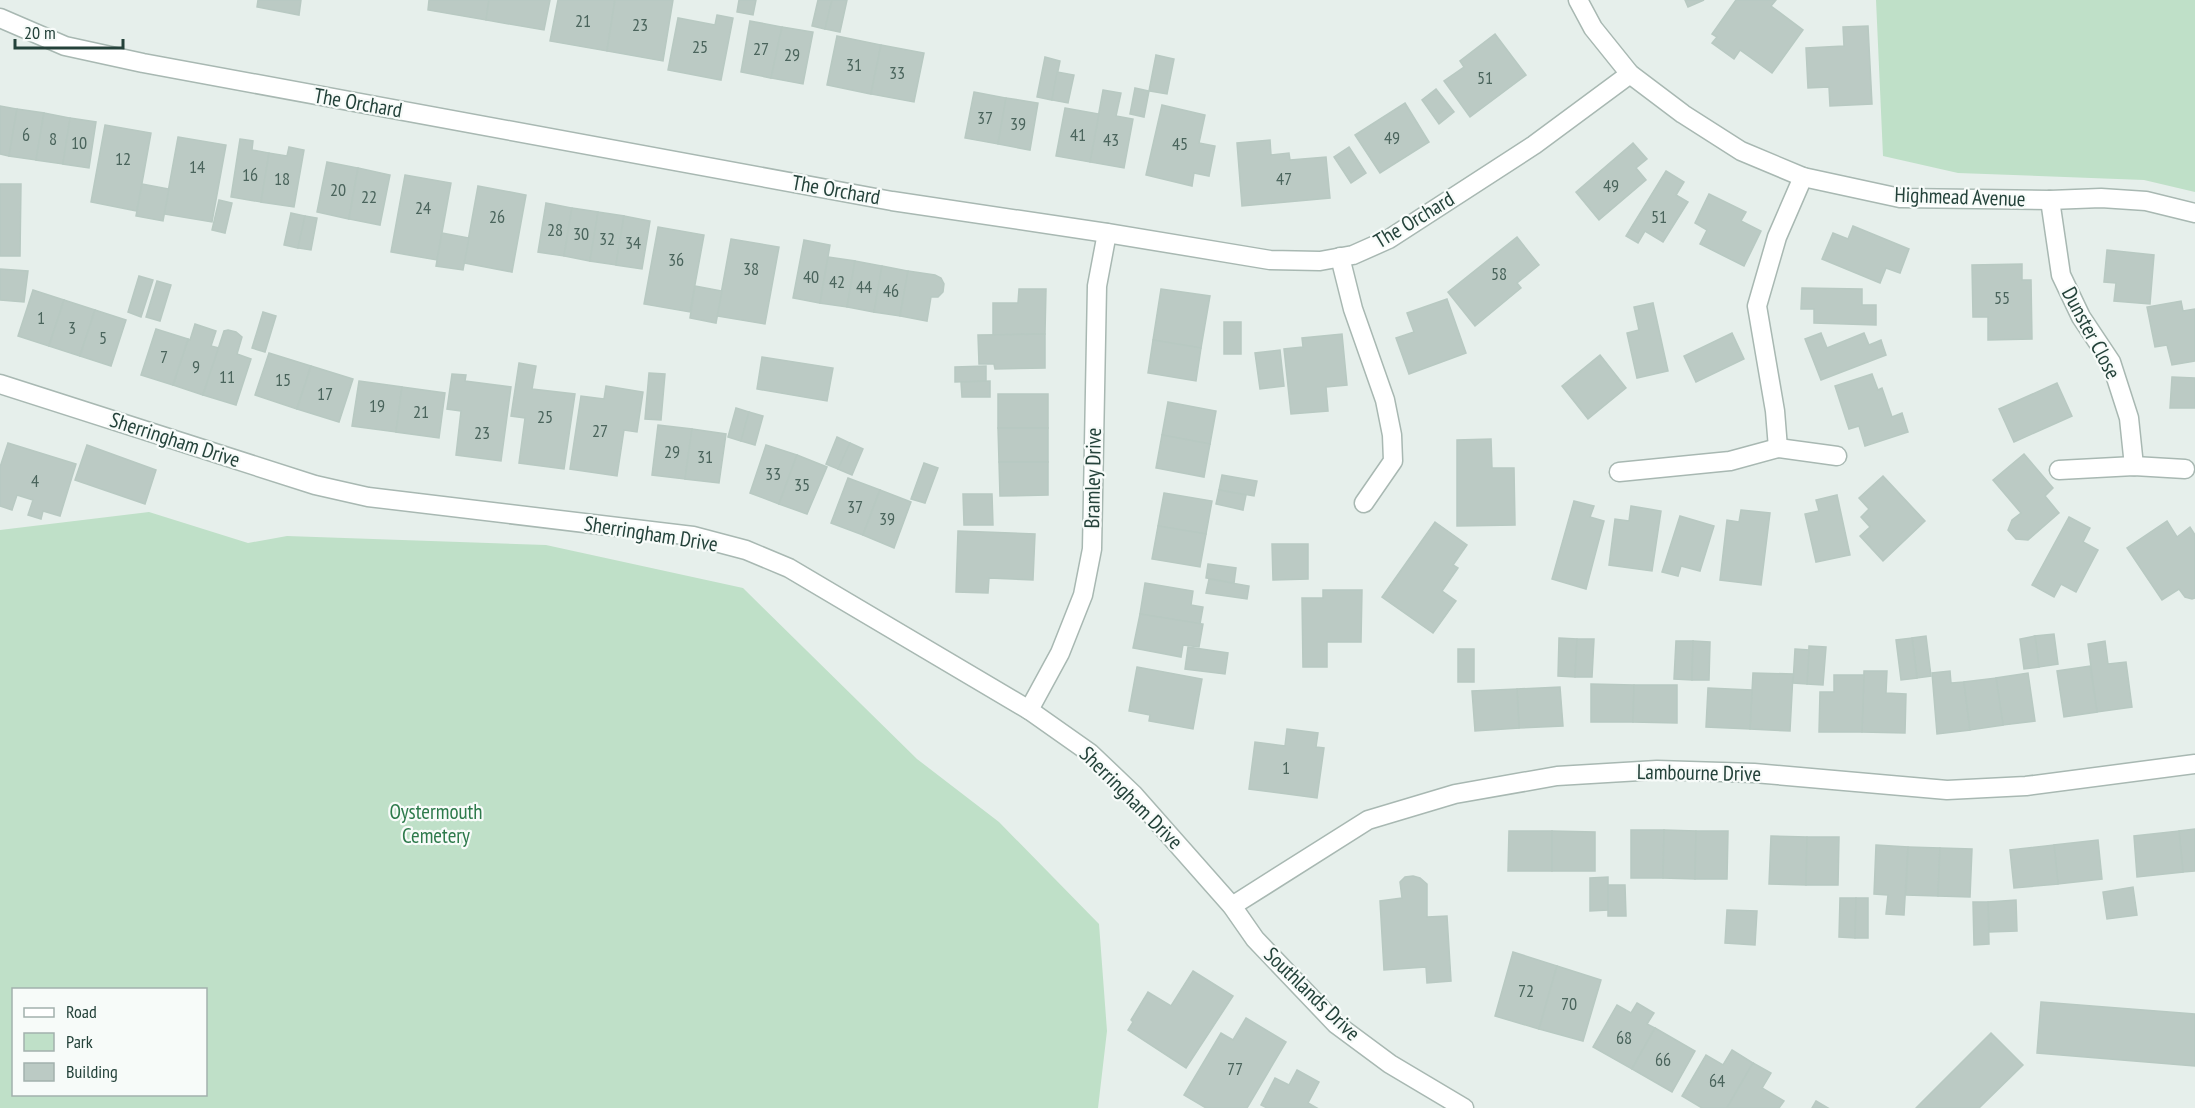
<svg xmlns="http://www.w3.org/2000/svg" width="2195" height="1108" viewBox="0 0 2195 1108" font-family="'PT Sans Narrow',sans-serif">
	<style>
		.green { fill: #bfe0c8; fill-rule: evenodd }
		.building { fill: #bbcac4; stroke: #b8c9c2; stroke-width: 1.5 }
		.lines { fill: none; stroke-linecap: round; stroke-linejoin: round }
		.minor-casing { stroke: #a8b8b2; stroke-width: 21 }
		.minor { stroke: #fff; stroke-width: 18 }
		.labels { text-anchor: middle; stroke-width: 4.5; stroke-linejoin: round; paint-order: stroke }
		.number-label { font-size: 18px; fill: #4a645c }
		.street-label { font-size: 21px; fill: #24423a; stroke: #f7fbf9 }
		.park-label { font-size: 21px; fill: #2d7a4b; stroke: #f7fbf9 }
	</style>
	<rect width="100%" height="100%" fill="#e6efeb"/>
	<g class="green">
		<polygon points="1876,0 2195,0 2195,192 2144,180 1958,173 1883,156"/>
		<path d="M149,512L248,543L287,536L546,545L743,588L917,759L999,822L1099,924L1107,1031L1098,1108H0V530ZM14,990H206V1094H14Z"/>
	</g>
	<g class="building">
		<polygon points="258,0 301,0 299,15 257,7"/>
		<polygon points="429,0 489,0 486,20 428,10"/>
		<polygon points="489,0 550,0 544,30 486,20"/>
		<polygon points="558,0 615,0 607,51 550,41"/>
		<polygon points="615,0 673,0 663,61 607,51"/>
		<polygon points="739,0 756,0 753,15 737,12"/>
		<polygon points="818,0 832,0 825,29 812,26"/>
		<polygon points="832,0 847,0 840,32 825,29"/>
		<polygon points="1685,0 1704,0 1688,7"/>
		<polygon points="1736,0 1776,0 1771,6 1803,30 1772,73 1740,50 1734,59 1712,43 1717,37 1712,34"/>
		<polygon points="717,15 733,18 721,80 668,70 678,18 715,25"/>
		<polygon points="750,21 782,27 771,78 741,72"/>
		<polygon points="1868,26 1872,104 1830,106 1829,87 1808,88 1806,48 1844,46 1843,27"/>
		<polygon points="782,27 813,32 803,84 771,78"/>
		<polygon points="1495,34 1526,75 1470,117 1444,81 1464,67 1460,61"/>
		<polygon points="837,36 881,45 871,94 827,85"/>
		<polygon points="881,45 924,53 914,102 871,94"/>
		<polygon points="1156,55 1174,59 1167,94 1149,91"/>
		<polygon points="1045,57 1060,61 1052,100 1037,97"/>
		<polygon points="1057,72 1074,75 1068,103 1052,100"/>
		<polygon points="1135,88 1149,91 1144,117 1130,114"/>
		<polygon points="1436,89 1454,112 1439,124 1422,100"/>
		<polygon points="1103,90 1121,93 1116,116 1133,119 1124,168 1090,162"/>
		<polygon points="974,92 1006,98 998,144 965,138"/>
		<polygon points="1006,98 1038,103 1030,150 998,144"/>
		<polygon points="1405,103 1429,142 1380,173 1355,135"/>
		<polygon points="1162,105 1205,115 1199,143 1215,146 1209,176 1194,173 1192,186 1146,175"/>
		<polygon points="0,106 17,109 9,156 0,154"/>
		<polygon points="1065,108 1099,114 1090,162 1056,156"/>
		<polygon points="17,109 44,113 36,160 9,156"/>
		<polygon points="44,113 70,118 63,164 36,160"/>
		<polygon points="70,118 96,122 89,168 63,164"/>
		<polygon points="105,125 151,133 137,211 91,202"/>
		<polygon points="178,137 226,145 212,222 164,214"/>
		<polygon points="240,139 253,141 252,150 269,153 261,202 231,197"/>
		<polygon points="1270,140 1271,155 1289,153 1290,160 1326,157 1330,198 1242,206 1237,143"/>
		<polygon points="1633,143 1647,159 1636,168 1646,180 1599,220 1576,192"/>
		<polygon points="289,147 304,150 294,207 261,202 269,153 287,156"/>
		<polygon points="1349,147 1366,173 1351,183 1334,157"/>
		<polygon points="327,162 358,168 349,219 317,212"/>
		<polygon points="358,168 390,175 380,225 349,219"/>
		<polygon points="1666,171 1684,182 1676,195 1688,202 1663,242 1645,231 1638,243 1626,236"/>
		<polygon points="405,175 451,183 437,260 391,252"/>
		<polygon points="0,184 21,184 20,256 0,256"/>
		<polygon points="142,184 169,189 163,221 136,216"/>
		<polygon points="478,186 526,195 512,272 464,263"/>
		<polygon points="1709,194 1746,212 1741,221 1761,231 1744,266 1700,244 1707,230 1695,223"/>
		<polygon points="219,200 232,203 225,233 212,230"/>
		<polygon points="546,203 572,208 564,256 538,252"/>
		<polygon points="572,208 598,212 590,261 564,256"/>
		<polygon points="598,212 624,216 616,265 590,261"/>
		<polygon points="291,213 305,216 298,248 284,245"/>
		<polygon points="305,216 317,218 311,250 298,248"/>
		<polygon points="624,216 650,221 642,269 616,265"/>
		<polygon points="1853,226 1909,249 1900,273 1886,268 1880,283 1822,259 1833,233 1848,239"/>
		<polygon points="658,227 704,235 690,312 644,304"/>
		<polygon points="442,233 469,238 463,270 436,266"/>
		<polygon points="1517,237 1539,265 1517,283 1521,288 1475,326 1448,292"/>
		<polygon points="731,239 779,247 765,324 717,316"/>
		<polygon points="804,240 830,245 820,303 793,298"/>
		<polygon points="2107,250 2154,255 2150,304 2114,301 2116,283 2104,282"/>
		<polygon points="828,257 855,261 847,307 820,303"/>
		<polygon points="855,261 882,266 874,312 847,307"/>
		<polygon points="2022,264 2022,280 2031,280 2032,339 1988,340 1988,317 1973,317 1972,265"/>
		<polygon points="882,266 908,271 900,316 874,312"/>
		<polygon points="0,269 28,271 24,302 0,300"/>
		<polygon points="908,271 935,275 941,278 944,284 943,292 938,297 931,297 927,321 900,316"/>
		<polygon points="139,276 153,280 141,317 128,312"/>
		<polygon points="157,281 171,285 160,321 146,317"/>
		<polygon points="695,286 722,291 716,323 690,318"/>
		<polygon points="1802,288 1862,289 1862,305 1876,305 1876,325 1814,323 1814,309 1801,309"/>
		<polygon points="1019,289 1046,289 1045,334 993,335 993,303 1018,303"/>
		<polygon points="1161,289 1210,296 1201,348 1153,340"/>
		<polygon points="33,290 64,300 49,346 18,336"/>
		<polygon points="1447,299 1466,353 1409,374 1396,338 1414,332 1407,313"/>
		<polygon points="64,300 95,310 80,356 49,346"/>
		<polygon points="2181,301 2183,311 2195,309 2195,361 2172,365 2167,345 2155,347 2147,307"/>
		<polygon points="1653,303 1668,371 1637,378 1627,333 1639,330 1634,307"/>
		<polygon points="95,310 126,320 111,366 80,356"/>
		<polygon points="263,312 276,316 265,352 252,348"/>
		<rect x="1224" y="322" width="17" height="32"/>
		<polygon points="195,324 216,331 211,346 219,348 203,395 173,385 188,339 190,340"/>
		<polygon points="156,329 188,339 173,385 141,375"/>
		<polygon points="228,330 236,332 242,337 237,354 251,359 236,405 203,395 224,331"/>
		<polygon points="1732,333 1744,359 1696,382 1684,356"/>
		<polygon points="1821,333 1827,348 1864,333 1869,345 1881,340 1886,355 1821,380 1805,339"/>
		<polygon points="1045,334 1045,368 995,369 994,364 979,364 978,335"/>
		<polygon points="1342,334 1347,385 1326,387 1328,411 1291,414 1284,349 1303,347 1302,338"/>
		<polygon points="1153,340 1201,348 1196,381 1148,373"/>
		<polygon points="1280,350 1284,386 1260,389 1255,353"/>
		<polygon points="269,353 311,366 297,409 255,395"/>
		<polygon points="1600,355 1626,388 1588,419 1562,386"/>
		<polygon points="762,357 833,368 827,401 757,389"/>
		<polygon points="519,363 536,366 532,389 575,394 564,469 519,463 525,418 511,416"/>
		<polygon points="311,366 353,379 339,422 297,409"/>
		<polygon points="986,366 986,381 955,382 955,367"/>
		<polygon points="649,373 665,374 661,420 645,419"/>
		<polygon points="452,374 466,375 465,381 511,387 501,461 456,455 461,411 447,409"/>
		<polygon points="1872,374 1878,390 1882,388 1892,417 1902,413 1908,432 1865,446 1859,426 1849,429 1835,386"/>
		<polygon points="2172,377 2195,378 2195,408 2170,408"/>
		<polygon points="359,381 402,387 396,432 352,426"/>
		<polygon points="990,381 990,397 962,397 961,382"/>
		<polygon points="2057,383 2072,416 2014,442 1999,409"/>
		<polygon points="606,386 643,392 637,432 624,430 617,476 570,469 581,396 604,399"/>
		<polygon points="402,387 445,393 439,438 396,432"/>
		<rect x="998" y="394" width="50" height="34"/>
		<polygon points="1168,402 1216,411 1210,444 1162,435"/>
		<polygon points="736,408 749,412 741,441 728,437"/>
		<polygon points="749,412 763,416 755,445 741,441"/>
		<polygon points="658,425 692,429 685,479 652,475"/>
		<polygon points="998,428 1048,428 1048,462 999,462"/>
		<polygon points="692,429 726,434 719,483 685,479"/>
		<polygon points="1162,435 1210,444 1204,477 1156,468"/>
		<polygon points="837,437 850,443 838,469 826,464"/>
		<polygon points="1491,439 1492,468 1514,468 1515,525 1457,526 1457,440"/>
		<polygon points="8,443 76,464 60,516 43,511 41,519 28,515 33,500 17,495 12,510 0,506 0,467"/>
		<polygon points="850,443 863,449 852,475 838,469"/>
		<polygon points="87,445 156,470 145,504 75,480"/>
		<polygon points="766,445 797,455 779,504 750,493"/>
		<polygon points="2024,454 2053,488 2045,496 2059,513 2028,540 2016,539 2008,530 2012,520 2021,513 1993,480"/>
		<polygon points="797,455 827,467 807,514 779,504"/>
		<polygon points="999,462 1048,462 1048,495 1000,496"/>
		<polygon points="924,463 938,468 925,503 911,499"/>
		<polygon points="1222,475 1257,481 1254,496 1219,490"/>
		<polygon points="1883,476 1925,521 1883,561 1860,536 1870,527 1861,517 1869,509 1859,498"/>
		<polygon points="848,478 880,490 863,535 831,523"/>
		<polygon points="880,490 911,502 894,548 863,535"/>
		<polygon points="1219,490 1246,495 1243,510 1216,504"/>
		<polygon points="1164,493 1212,501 1206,534 1158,526"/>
		<polygon points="963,494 992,494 993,525 964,525"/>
		<polygon points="1837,495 1850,555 1816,562 1805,514 1819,511 1816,500"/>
		<polygon points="1574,501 1594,506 1590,517 1604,521 1586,589 1552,579"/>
		<polygon points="1631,506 1661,511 1652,571 1609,565 1615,519 1629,521"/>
		<polygon points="1741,510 1770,513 1761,585 1720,580 1727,520 1739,522"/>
		<polygon points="1680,516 1714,526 1700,571 1681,566 1678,576 1662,572"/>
		<polygon points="2069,517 2090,528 2083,542 2098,550 2076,592 2061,584 2054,597 2032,585"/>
		<polygon points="2167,521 2177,537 2190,527 2195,535 2195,598 2192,599 2185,597 2179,589 2162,600 2127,548"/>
		<polygon points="1435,522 1467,545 1453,565 1458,568 1442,591 1456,601 1433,633 1382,597"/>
		<polygon points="1158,526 1206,534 1200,567 1152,559"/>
		<polygon points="958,531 1035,534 1033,580 989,578 988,593 956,592"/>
		<polygon points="1272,544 1308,544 1308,579 1273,580"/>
		<polygon points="1208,564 1236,568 1234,583 1206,578"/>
		<polygon points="1209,579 1249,586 1247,599 1206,593"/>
		<polygon points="1145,583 1193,591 1191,605 1203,607 1200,624 1140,614"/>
		<polygon points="1323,590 1362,590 1361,642 1327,642 1327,667 1303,667 1302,598 1323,598"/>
		<polygon points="1140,614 1203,624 1199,647 1183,645 1181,657 1133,648"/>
		<polygon points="2054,634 2058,664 2039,667 2035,636"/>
		<polygon points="1926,636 1931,676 1917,678 1912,638"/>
		<polygon points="2035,636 2039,667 2024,669 2020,639"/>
		<polygon points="1559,638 1577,639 1575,677 1558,676"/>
		<polygon points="1912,638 1917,678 1901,680 1896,640"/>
		<polygon points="1577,639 1594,639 1592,677 1575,677"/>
		<polygon points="1676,641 1693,641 1692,680 1674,679"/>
		<polygon points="1693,641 1710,642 1709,680 1692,680"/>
		<polygon points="2105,641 2108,664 2126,662 2132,707 2097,712 2088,644"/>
		<polygon points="1809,646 1826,647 1823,685 1807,684"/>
		<polygon points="1188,647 1228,653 1225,674 1185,669"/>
		<rect x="1458" y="649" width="16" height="33"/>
		<polygon points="1795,649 1809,650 1807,684 1793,683"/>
		<polygon points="2090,666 2097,712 2064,717 2057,671"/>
		<polygon points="1137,667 1202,679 1193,729 1149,721 1150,715 1129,711"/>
		<polygon points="1864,671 1887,671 1886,693 1906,694 1905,733 1862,732"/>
		<polygon points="1950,671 1951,683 1964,682 1970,730 1937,734 1932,673"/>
		<polygon points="1753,673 1793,674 1790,731 1750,729"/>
		<polygon points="2028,673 2035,721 2003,725 1996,678"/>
		<polygon points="1834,675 1864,675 1862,732 1819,732 1820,692 1834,692"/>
		<polygon points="1996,678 2003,725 1970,730 1964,682"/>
		<polygon points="1591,684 1634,685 1633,722 1591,722"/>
		<polygon points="1634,685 1677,685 1677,723 1633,722"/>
		<polygon points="1560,687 1563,726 1519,728 1517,689"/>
		<polygon points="1708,688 1752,690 1750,729 1706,727"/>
		<polygon points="1517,689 1519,728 1475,731 1472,691"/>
		<polygon points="1287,729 1318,733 1316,747 1324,748 1317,798 1249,789 1255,742 1285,746"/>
		<polygon points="2195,829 2195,871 2183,872 2179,831"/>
		<polygon points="1631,830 1664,830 1663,878 1631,878"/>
		<polygon points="1664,830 1696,831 1695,879 1663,878"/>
		<polygon points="1509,831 1552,831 1552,871 1508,871"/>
		<polygon points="1552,831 1595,832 1595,871 1552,871"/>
		<polygon points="1696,831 1728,831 1727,879 1695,879"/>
		<polygon points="2179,831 2183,872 2137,877 2134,836"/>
		<polygon points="1771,836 1807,837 1806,885 1769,884"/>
		<polygon points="1807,837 1839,837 1838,885 1806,885"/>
		<polygon points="2098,840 2102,879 2058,884 2054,845"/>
		<polygon points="1876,845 1908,847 1904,915 1886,914 1888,895 1874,894"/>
		<polygon points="2054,845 2058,884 2014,888 2010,850"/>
		<polygon points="1908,847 1940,848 1938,896 1906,895"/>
		<polygon points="1940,848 1972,849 1970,897 1938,896"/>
		<polygon points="1413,876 1420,878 1427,884 1427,917 1447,916 1451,981 1427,983 1426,967 1384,970 1380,901 1402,898 1400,882 1405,877"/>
		<polygon points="1608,877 1608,910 1590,911 1590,878"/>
		<polygon points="1608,885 1625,885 1626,916 1608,916"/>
		<polygon points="2133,887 2137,915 2107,919 2103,892"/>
		<polygon points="1840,898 1856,898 1855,938 1839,937"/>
		<polygon points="1856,898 1868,898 1868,938 1855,938"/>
		<polygon points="2016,900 2017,931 1989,932 1988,902"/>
		<polygon points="1973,902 1988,902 1989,944 1974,945"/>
		<polygon points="1727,910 1757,911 1755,945 1725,943"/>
		<polygon points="1513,952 1557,966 1539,1029 1495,1016"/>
		<polygon points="1557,966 1601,980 1583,1041 1539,1029"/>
		<polygon points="1193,971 1233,996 1186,1068 1128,1030 1133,1022 1131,1020 1148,992 1171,1006"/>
		<polygon points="2041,1002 2195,1014 2195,1066 2037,1053"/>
		<polygon points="1637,1003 1654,1013 1647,1024 1655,1028 1632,1069 1593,1047 1617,1005 1631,1013"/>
		<polygon points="1246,1018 1286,1042 1247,1108 1206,1108 1184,1095 1221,1033 1233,1040"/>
		<polygon points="1655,1028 1695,1051 1672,1092 1632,1069"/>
		<polygon points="1991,1033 2023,1065 1979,1108 1916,1108"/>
		<polygon points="1732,1050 1753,1063 1727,1108 1702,1108 1682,1096 1706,1055 1723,1065"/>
		<polygon points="1753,1063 1771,1073 1762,1088 1784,1101 1779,1108 1727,1108"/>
		<polygon points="1297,1070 1319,1082 1308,1103 1317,1108 1267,1108 1261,1105 1275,1078 1289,1085"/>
		<polygon points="1816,1101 1828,1108 1812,1108"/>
	</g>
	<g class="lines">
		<g class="minor-casing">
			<g id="minor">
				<polyline points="1578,0 1593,28 1630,74 1683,114 1741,151 1803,177 1900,198 2050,200 2101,198 2146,201 2195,213"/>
				<polyline points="0,18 65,46 143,63 892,201 1107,233 1270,260 1320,261 1353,255 1389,239 1534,145 1630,74"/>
				<polyline points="2050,200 2061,275 2081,317 2111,362 2129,418 2134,466"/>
				<polyline points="1340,257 1353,309 1385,400 1392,435 1393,461 1364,503"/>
				<polyline points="0,384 315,485 368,497 693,536 746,550 789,568 1029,710 1090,753 1133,794 1232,906 1255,939 1336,1024 1390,1064 1464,1108"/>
				<polyline points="1778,448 1775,411 1757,306 1777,237 1803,177"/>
				<polyline points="2059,470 2134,466 2185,469"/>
				<polyline points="1619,472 1730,461 1778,448 1837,456"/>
				<polyline points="1029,710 1060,653 1083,595 1092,549 1097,286 1107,233"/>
				<polyline points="1232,906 1368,820 1455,794 1557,776 1657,770 1754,773 1947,790 2026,786 2195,764"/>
			</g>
		</g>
		<use href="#minor" class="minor"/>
	</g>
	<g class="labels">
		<g class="number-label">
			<text x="583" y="27">21</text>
			<text x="640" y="31">23</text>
			<text x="700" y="53">25</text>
			<text x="761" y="55">27</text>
			<text x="792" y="61">29</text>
			<text x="854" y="71">31</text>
			<text x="897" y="79">33</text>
			<text x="1485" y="84">51</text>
			<text x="985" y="124">37</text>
			<text x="1018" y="130">39</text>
			<text x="26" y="141">6</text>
			<text x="1078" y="141">41</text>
			<text x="1392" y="144">49</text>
			<text x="53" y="145">8</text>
			<text x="1111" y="146">43</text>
			<text x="79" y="149">10</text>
			<text x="1180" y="150">45</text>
			<text x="123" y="165">12</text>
			<text x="197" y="173">14</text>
			<text x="250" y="181">16</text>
			<text x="282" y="185">18</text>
			<text x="1284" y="185">47</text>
			<text x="1611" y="192">49</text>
			<text x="338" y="196">20</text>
			<text x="369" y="203">22</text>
			<text x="423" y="214">24</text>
			<text x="497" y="223">26</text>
			<text x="1659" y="223">51</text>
			<text x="555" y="236">28</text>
			<text x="581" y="240">30</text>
			<text x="607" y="245">32</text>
			<text x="633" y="249">34</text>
			<text x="676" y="266">36</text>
			<text x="751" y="275">38</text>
			<text x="1499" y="280">58</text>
			<text x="811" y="283">40</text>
			<text x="837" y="288">42</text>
			<text x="864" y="293">44</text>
			<text x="891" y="297">46</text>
			<text x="2002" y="304">55</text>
			<text x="41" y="324">1</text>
			<text x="72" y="334">3</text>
			<text x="103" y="344">5</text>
			<text x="164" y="363">7</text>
			<text x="196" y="373">9</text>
			<text x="227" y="383">11</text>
			<text x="283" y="386">15</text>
			<text x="325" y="400">17</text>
			<text x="377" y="412">19</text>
			<text x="421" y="418">21</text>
			<text x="545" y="423">25</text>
			<text x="600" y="437">27</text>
			<text x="482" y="439">23</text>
			<text x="672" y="458">29</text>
			<text x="705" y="463">31</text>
			<text x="773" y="480">33</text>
			<text x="35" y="487">4</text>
			<text x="802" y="491">35</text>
			<text x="855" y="513">37</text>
			<text x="887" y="525">39</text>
			<text x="1286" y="774">1</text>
			<text x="1526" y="997">72</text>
			<text x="1569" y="1010">70</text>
			<text x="1624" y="1044">68</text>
			<text x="1663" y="1066">66</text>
			<text x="1235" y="1075">77</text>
			<text x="1717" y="1087">64</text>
		</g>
		<g class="street-label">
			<text transform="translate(358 103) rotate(10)" y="7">The Orchard</text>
			<text transform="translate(836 190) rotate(10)" y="7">The Orchard</text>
			<text transform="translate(1960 197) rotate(2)" y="7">Highmead Avenue</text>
			<text transform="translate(1414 220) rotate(-31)" y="7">The Orchard</text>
			<text transform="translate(2091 333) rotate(62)" y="7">Dunster Close</text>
			<text transform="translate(175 440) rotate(18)" y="7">Sherringham Drive</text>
			<text transform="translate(1093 478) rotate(-89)" y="7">Bramley Drive</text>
			<text transform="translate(651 534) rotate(9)" y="7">Sherringham Drive</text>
			<text transform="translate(1699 773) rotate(1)" y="7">Lambourne Drive</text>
			<text transform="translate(1131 798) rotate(45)" y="7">Sherringham Drive</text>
			<text transform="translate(1312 994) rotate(44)" y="7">Southlands Drive</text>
		</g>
		<g class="park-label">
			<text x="436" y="819">Oystermouth<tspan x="436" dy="24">Cemetery</tspan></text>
		</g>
	</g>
	<rect x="12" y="988" width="195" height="108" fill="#f7fbf9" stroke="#a3b1ad" stroke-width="1.5"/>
	<rect x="24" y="1008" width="30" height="9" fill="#ffffff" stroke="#a3b1ad" stroke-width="1.5"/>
	<text x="66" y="1018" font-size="18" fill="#24423a">Road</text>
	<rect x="24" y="1033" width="30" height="18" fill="#bfe0c8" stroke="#a3b1ad" stroke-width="1.5"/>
	<text x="66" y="1048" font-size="18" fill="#24423a">Park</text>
	<rect x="24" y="1063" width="30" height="18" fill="#bbcac4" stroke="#a3b1ad" stroke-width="1.5"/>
	<text x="66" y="1078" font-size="18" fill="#24423a">Building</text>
	<path d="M15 39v9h108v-9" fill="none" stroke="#24423a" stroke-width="3"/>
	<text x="24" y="39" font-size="18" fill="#24423a" stroke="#f7fbf9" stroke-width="4.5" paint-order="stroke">20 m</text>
</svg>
